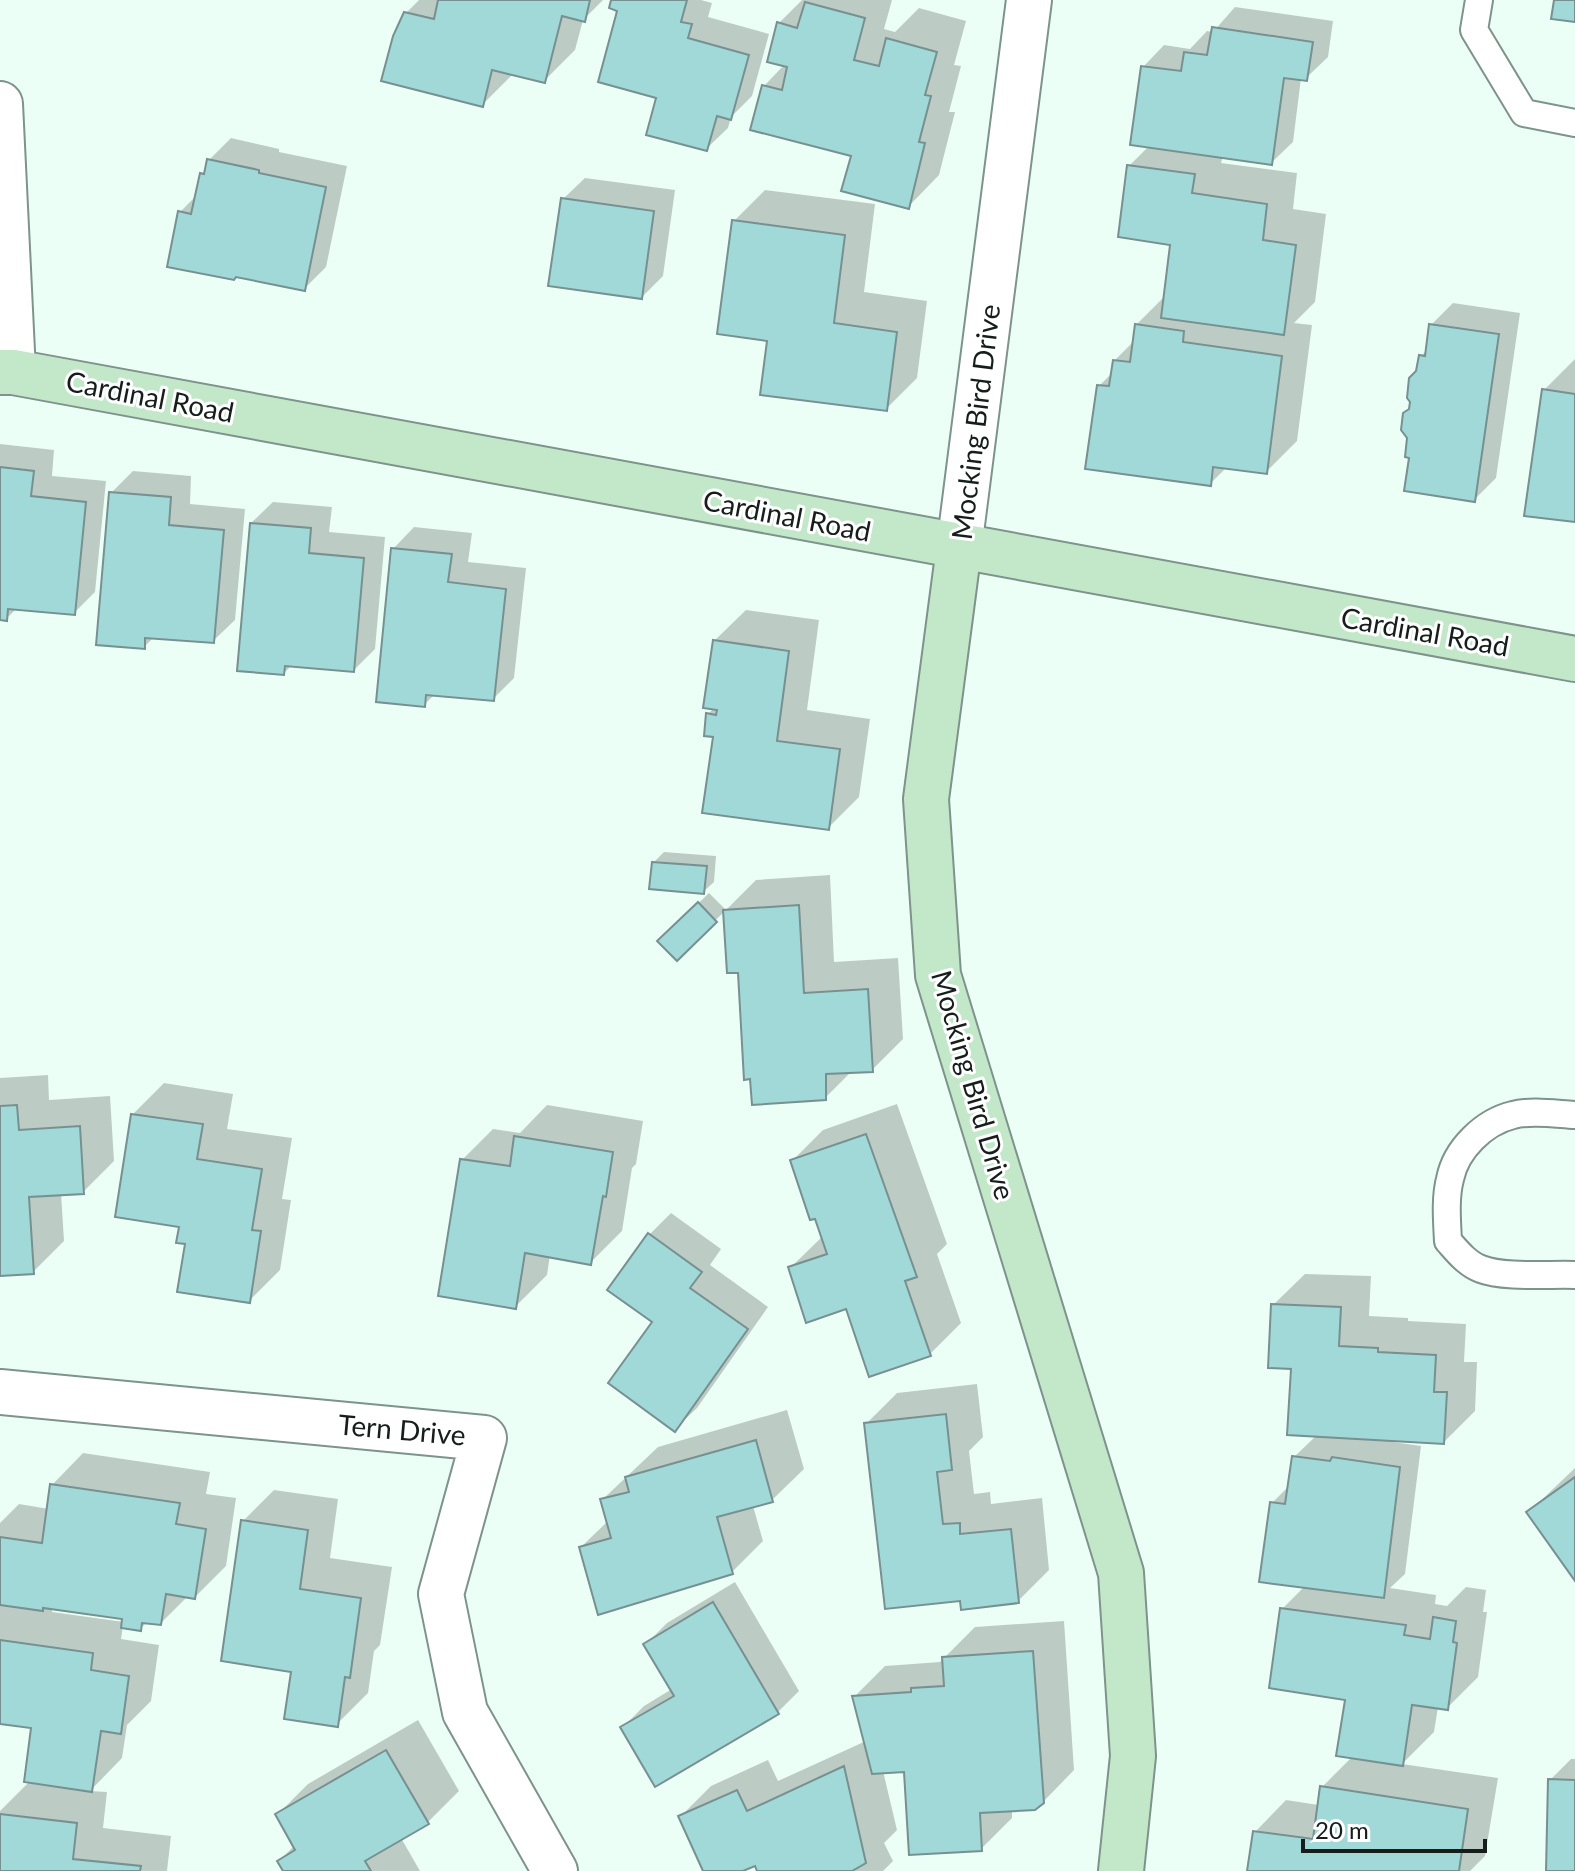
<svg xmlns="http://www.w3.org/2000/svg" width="1575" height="1871" viewBox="0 0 1575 1871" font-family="Lato,sans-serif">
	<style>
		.shadow { fill: #0003; fill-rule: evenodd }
		.building { fill: #a1d8d8; stroke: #779090; stroke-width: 2 }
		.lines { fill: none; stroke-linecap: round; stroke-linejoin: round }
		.lane-casing { stroke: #7d938b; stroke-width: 30 }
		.street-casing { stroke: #7d938b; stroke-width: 48 }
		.secondary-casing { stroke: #7d938b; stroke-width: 48 }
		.lane { stroke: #fff; stroke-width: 26 }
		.street { stroke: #fff; stroke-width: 44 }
		.secondary { stroke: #c3e8c9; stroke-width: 44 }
		.labels { text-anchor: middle; stroke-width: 6; stroke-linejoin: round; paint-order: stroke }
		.street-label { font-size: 28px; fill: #151e1b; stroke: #fff }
	</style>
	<rect width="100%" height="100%" fill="#ecfff7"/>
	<g class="shadow">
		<polygon points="419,0 603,0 583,20 575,50 544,81 514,73 482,105 406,13"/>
		<polygon points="613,0 701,0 712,3 708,17 769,34 752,96 731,117 728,128 706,149 659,97"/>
		<polygon points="802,0 892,0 884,29 895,32 919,8 966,21 954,65 961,66 949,112 955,112 939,175 908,207 853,154 764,86 785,64 779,23"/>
		<polygon points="1235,7 1333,21 1328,57 1306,78 1301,78 1293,142 1271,163 1223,156 1221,163 1297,173 1293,209 1326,214 1315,302 1294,323 1312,325 1297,441 1266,472 1227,467 1210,484 1099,386 1113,372 1114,361 1134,341 1136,325 1166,295 1173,243 1129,166 1149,146 1143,67 1164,45 1190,49 1207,31 1213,32"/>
		<polygon points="231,138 279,149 279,152 347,166 326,267 305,288 180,212 197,195 202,174 207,169 209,160"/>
		<polygon points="585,178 675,190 663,276 642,297 563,199"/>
		<polygon points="765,190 875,204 864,292 927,301 917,378 886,409 770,339 734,221"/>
		<polygon points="1453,303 1520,313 1496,478 1474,500 1411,456 1411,409 1421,356 1428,349 1431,325"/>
		<polygon points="1575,359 1575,520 1544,390"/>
		<polygon points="0,444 54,450 52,476 106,481 95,592 74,613 17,608 6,619 0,618"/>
		<polygon points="133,471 191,476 190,504 245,509 235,620 213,641 154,637 144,647 111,493"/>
		<polygon points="273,502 332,507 329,532 385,537 375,649 354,670 292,665 284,673 251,523"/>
		<polygon points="414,527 472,533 468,562 526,568 514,678 493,699 435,694 424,705 393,549"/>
		<polygon points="746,610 819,620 807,710 870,719 859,797 828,828 715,735 708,714 715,707 714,641"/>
		<polygon points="664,852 716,856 714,882 703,892 654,862"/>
		<polygon points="830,875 834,962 898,958 903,1039 872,1070 852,1071 825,1098 740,971 725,911 677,958 659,941 709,893 726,910 756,880"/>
		<polygon points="48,1075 49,1100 110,1096 114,1161 83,1192 61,1193 64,1241 33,1272 0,1274 0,1078"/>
		<polygon points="164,1083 233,1094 227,1129 292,1138 282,1199 291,1200 280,1270 249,1301 188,1242 133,1114"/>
		<polygon points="897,1104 947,1244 937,1254 961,1323 930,1354 847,1307 790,1268 823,1236 792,1161 823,1130"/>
		<polygon points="547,1105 643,1121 636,1164 632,1168 622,1231 591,1262 550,1255 547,1275 516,1306 462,1160 493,1129 520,1133"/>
		<polygon points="671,1213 721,1249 710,1265 768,1307 697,1408 675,1429 655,1322 610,1290 650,1234"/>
		<polygon points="1305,1274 1371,1276 1369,1316 1408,1318 1408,1321 1466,1324 1464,1362 1477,1362 1475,1411 1444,1442 1394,1439 1393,1442 1421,1446 1405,1574 1390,1588 1436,1595 1435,1604 1447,1606 1466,1587 1486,1590 1483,1612 1487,1612 1478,1677 1447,1708 1438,1707 1434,1732 1402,1764 1498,1778 1485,1856 1470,1871 1249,1871 1255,1832 1286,1800 1319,1805 1322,1787 1353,1756 1347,1698 1282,1609 1305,1586 1272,1503 1290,1485 1294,1457 1317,1435 1273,1305"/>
		<polygon points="977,1384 983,1437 969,1451 974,1494 990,1492 991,1504 1042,1498 1049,1570 1018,1601 962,1599 866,1424 897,1393"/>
		<polygon points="787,1410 804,1469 772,1500 753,1506 763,1541 732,1572 581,1547 608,1521 602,1500 658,1447"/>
		<path d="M83,1453L210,1472L206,1494L236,1498L226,1566L195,1597L188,1596L161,1623L147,1622L140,1629L123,1626L121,1639L159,1645L151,1701L127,1725L122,1758L90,1791L107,1792L103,1828L171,1836L167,1871H0V1811L30,1781L33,1726L0,1722V1523L19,1504L49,1509L52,1485ZM52,1609L124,1617V1622L52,1612Z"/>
		<polygon points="1575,1468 1575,1578 1529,1512"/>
		<polygon points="274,1490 338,1499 330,1558 392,1567 380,1645 374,1651 368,1693 337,1724 294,1670 243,1521"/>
		<polygon points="735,1582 799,1691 778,1712 622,1728 644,1706 672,1689 646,1644 667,1623"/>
		<polygon points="1064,1621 1074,1770 1043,1802 1012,1809 1012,1818 981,1849 905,1769 883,1771 897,1830 884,1843 893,1861 883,1871 760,1871 756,1863 738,1871 705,1871 680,1817 711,1786 768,1760 778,1781 866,1741 854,1697 885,1666 940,1662 975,1627"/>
		<polygon points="418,1720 459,1791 428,1822 401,1838 420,1871 285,1871 279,1861 295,1845 277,1815 308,1784"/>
		<polygon points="1571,1759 1575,1759 1575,1871 1548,1871 1550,1780"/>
	</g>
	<g class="building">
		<polygon points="438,0 590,0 585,22 562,16 545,83 492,70 483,107 381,81 393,36 404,12 434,19"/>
		<polygon points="611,0 687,0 681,22 692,24 688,38 749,55 731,120 717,116 707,151 646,135 656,98 598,82 617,11 609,8"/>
		<polygon points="1554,0 1575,0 1575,22 1551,19"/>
		<polygon points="805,2 865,18 854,60 879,66 886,38 937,52 925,95 931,96 919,142 925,143 909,209 841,191 851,156 750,130 762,85 782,90 787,67 767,62 777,22 797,28"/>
		<polygon points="1212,27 1313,42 1307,81 1284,78 1272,165 1130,145 1141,66 1181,71 1184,52 1207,55"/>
		<polygon points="207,159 259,170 259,173 326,187 305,291 236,277 234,280 167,267 178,211 191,214 200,173 204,174"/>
		<polygon points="1127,165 1195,174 1192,193 1267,204 1263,240 1296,245 1284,335 1161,318 1170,245 1118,237"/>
		<polygon points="561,198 654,211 642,299 548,286"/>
		<polygon points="732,220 845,235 834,323 897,332 887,411 760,395 767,341 717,334"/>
		<polygon points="1135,324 1184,331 1183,342 1282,356 1267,474 1213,467 1211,486 1085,469 1097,385 1109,386 1113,360 1130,362"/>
		<polygon points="1429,324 1499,334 1475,502 1404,491 1409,458 1405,457 1407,438 1401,430 1403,413 1409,409 1410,402 1407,398 1409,378 1416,371 1419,355 1425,356"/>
		<polygon points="1542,389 1575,394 1575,522 1524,516"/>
		<polygon points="0,467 34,471 31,496 86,502 75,615 8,609 7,621 0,620"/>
		<polygon points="109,492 171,497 169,525 224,530 214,643 145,638 145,649 96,645"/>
		<polygon points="250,523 311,528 309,553 364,558 354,672 285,666 284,675 237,671"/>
		<polygon points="391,548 452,554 448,582 506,589 494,701 426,695 425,707 376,702"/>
		<polygon points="713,640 789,651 777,741 840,749 829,830 702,813 713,737 704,736 706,713 716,715 717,710 703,708"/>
		<polygon points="652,862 707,866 704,894 649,889"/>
		<polygon points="698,902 717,922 677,961 657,941"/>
		<polygon points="799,905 804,993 868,989 873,1072 826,1074 826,1100 752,1105 750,1079 744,1080 738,973 727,973 723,910"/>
		<polygon points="17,1105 19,1130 80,1126 84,1194 29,1197 34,1274 0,1276 0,1106"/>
		<polygon points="131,1114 203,1124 197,1159 262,1169 252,1230 261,1231 250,1303 177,1292 185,1244 176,1243 179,1227 115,1217"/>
		<polygon points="866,1134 917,1277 905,1281 931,1356 869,1377 846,1309 806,1323 788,1267 827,1254 815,1219 810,1220 790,1160"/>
		<polygon points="514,1136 613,1152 606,1197 603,1196 591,1265 525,1253 516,1309 438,1296 460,1159 510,1166"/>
		<polygon points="648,1233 702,1272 690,1288 748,1329 675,1432 608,1383 652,1322 607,1290"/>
		<polygon points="1271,1304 1341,1307 1339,1346 1378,1348 1378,1352 1436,1355 1434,1392 1447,1392 1444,1444 1287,1435 1291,1369 1268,1368"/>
		<polygon points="946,1414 952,1470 937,1472 943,1524 960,1523 960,1534 1011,1529 1019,1603 961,1610 960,1601 885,1609 864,1423"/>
		<polygon points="756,1440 773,1502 717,1517 733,1574 598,1615 579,1547 611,1538 600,1499 629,1492 625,1477"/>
		<polygon points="1292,1456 1330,1461 1332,1457 1400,1467 1384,1598 1259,1582 1270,1502 1285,1504"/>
		<polygon points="1575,1477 1575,1581 1526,1512"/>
		<polygon points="50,1484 180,1503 176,1524 206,1529 195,1599 166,1594 161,1625 142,1623 141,1631 121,1628 122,1619 43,1608 43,1611 0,1605 0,1537 42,1543"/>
		<polygon points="241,1520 308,1530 300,1589 361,1598 350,1678 345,1677 338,1727 284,1719 291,1672 221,1661"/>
		<polygon points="713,1602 779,1714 655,1787 620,1727 674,1696 643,1644"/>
		<polygon points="1280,1608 1406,1625 1404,1635 1430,1639 1433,1617 1456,1621 1453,1642 1457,1643 1448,1710 1412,1705 1403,1766 1336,1756 1345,1700 1269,1688"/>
		<polygon points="0,1640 93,1653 91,1670 129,1676 121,1734 101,1731 92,1792 24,1782 31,1728 0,1724"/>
		<polygon points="1033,1651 1044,1803 1035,1810 980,1813 982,1851 909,1855 904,1772 872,1774 852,1696 911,1692 911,1688 944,1686 942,1657"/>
		<polygon points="386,1750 429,1824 365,1861 371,1871 283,1871 277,1861 295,1850 275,1814"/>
		<polygon points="844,1766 866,1863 852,1871 757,1871 755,1866 743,1871 703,1871 678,1816 737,1790 747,1811"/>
		<polygon points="1548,1779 1575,1780 1575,1871 1546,1871"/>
		<polygon points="1320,1786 1468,1809 1459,1871 1247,1871 1253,1831 1313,1839"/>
		<polygon points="0,1814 77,1823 73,1859 141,1866 140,1871 0,1871"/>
	</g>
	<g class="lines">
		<g class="lane-casing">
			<g id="lane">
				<polyline points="1479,0 1474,30 1524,113 1575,123"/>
				<path d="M1575,1115C1556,1114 1531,1110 1513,1115C1484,1122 1456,1149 1450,1179C1445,1198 1447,1221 1448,1241C1457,1251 1467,1264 1481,1269C1503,1278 1551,1274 1575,1275"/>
			</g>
		</g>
		<g class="street-casing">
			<g id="street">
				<polyline points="0,104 13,372"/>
				<polyline points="959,548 1029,0"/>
				<polyline points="0,1392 484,1438 441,1594 465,1712 555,1871"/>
			</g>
		</g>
		<g class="secondary-casing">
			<g id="secondary">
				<polyline points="0,372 13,372 1575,659"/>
				<polyline points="959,548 926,799 938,975 1121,1573 1133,1756 1121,1871"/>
			</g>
		</g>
		<use href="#lane" class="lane"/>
		<use href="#street" class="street"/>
		<use href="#secondary" class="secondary"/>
	</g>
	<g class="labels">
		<g class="street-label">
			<text transform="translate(150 397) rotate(11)" y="10">Cardinal Road</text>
			<text transform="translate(976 422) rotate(-83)" y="10">Mocking Bird Drive</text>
			<text transform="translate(787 516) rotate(11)" y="10">Cardinal Road</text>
			<text transform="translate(1425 632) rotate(10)" y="10">Cardinal Road</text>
			<text transform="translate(973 1085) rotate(74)" y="10">Mocking Bird Drive</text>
			<text transform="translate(402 1430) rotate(5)" y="10">Tern Drive</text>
		</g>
	</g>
	<path d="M1303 1839v12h182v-12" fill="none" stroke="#151e1b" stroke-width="4"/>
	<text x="1315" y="1839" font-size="24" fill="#151e1b" stroke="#ffffff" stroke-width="6" paint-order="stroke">20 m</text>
</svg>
